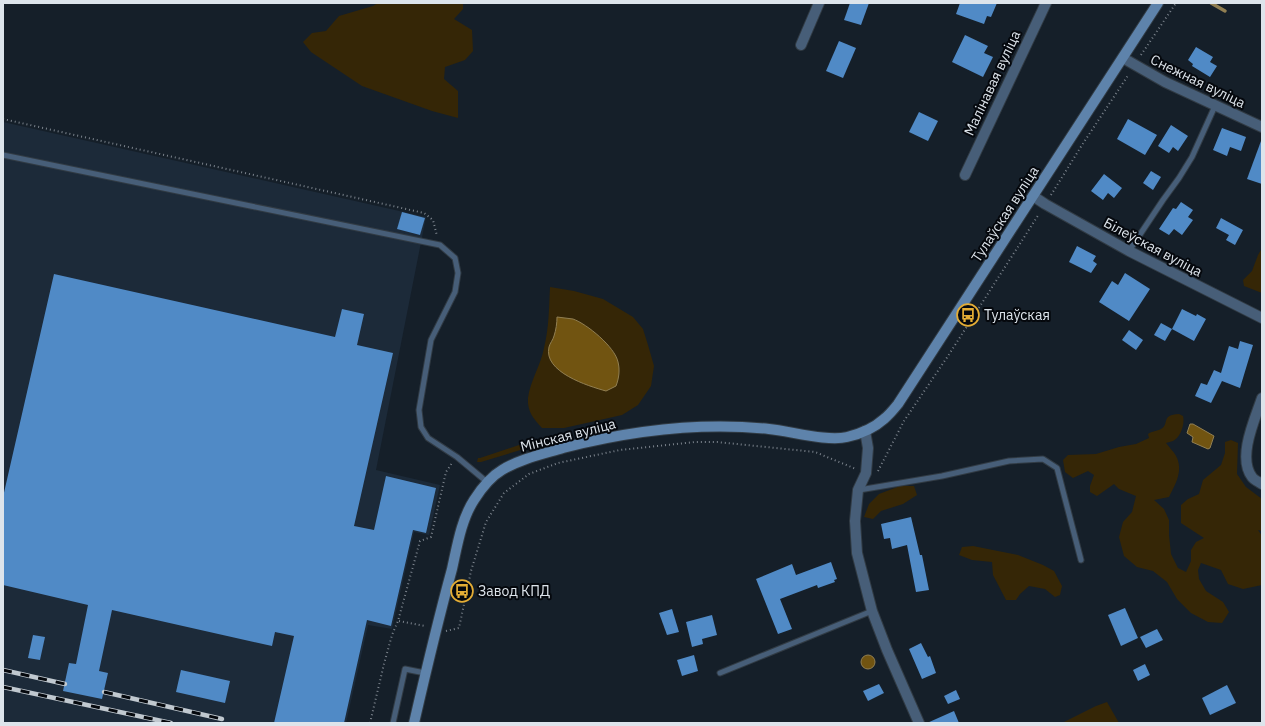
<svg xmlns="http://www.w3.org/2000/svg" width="1265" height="726" viewBox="0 0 1265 726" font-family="'IBM Plex Sans',sans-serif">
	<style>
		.built { fill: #1c2a39; fill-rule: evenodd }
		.green { fill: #352606; fill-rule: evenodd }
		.water { fill: #715411; stroke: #917f52 }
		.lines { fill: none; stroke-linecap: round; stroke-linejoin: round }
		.stream { stroke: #917f52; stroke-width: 3.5 }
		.building { fill: #508ac6 }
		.lane-casing { stroke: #313b44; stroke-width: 7 }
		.street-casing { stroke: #313b44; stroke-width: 12 }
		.secondary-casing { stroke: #313b44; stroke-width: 12 }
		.path { stroke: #7b838c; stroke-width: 2; stroke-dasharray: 1 3; stroke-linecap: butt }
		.lane { stroke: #475e78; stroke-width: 5 }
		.street { stroke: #475e78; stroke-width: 10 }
		.secondary { stroke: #5e83ab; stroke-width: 10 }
		.rail-casing { stroke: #c0c8cf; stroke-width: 4.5 }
		.rail { stroke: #05080d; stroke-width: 3; stroke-dasharray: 9; stroke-linecap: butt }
		.labels { text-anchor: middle; stroke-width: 4; stroke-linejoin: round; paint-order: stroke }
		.street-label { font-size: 14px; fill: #dde4eb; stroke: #05080d }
		.poi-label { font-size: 14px; fill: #dde4eb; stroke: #05080d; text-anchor: start }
	</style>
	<rect width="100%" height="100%" fill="#151f29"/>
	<path class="built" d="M3,122L426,217L376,470L440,485L429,535L414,532L392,629L368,625L346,723H3ZM402,213L424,218L420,235L398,229Z"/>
	<g class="green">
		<polygon points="378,3 463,3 463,9 454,19 472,30 473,51 465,60 445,67 444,79 458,91 458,118 432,111 362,86 311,52 303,42 312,33 326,31 339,16 373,6"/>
		<polygon points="1262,248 1262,293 1244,286 1243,280 1252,271 1258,255"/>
		<path d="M550,287L574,291L603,299L633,317L643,329L648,345L654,366L651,386L638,405L622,415L564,428H542C534,419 527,412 528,398C530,381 541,365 544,348C549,328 549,308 550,287ZM555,334L593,387L574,379L557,369L549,348Z"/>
		<path d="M1179,414L1183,416C1185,423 1181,437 1173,441C1171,442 1168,442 1166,443C1169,447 1175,453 1177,458C1183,472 1175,485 1169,497L1154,500L1164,509L1169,520V535L1171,554L1178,568L1186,572L1191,561V550L1196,542L1204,538L1181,523V505L1188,499L1199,494L1203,480L1221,465L1225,453V442L1231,440L1238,443L1237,474L1246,487L1262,499V531L1258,530L1262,536V585L1243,589L1228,584L1221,570L1201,563L1198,570L1199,579L1206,591L1223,602L1229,612L1222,623L1208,622L1191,613L1177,599L1167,582L1153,571L1137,567L1124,556L1119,537L1123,522L1132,512L1136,496L1119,489L1114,484L1097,496L1090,492V486L1094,475L1088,471L1073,478L1065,472L1063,460L1068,455L1096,454L1119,447L1136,444L1149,438L1148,434C1152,431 1157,431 1161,429C1170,424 1160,415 1179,414Z"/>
		<polygon points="522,444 527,445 527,448 481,462 477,462 478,458 480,458"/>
		<polygon points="900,486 914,486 917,495 903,504 881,511 873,519 864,517 869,504 879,494"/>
		<polygon points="973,546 1018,555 1043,565 1054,571 1062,586 1060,595 1055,597 1045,589 1029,586 1020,594 1016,600 1006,600 993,575 992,562 972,560 959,555 962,547"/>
		<polygon points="1107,702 1119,723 1062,723 1096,706"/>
	</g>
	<g class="water">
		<path d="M557,317C562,318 568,318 573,319C587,324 615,347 618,362C620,370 619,378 616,386L606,391C588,386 543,372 549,347C550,343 553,340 554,336C556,330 557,323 557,317Z"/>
		<polygon points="1190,424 1193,424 1214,436 1210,448 1208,449 1192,442 1193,437 1187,433"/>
		<circle cx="868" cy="662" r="7"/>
	</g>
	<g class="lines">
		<polyline class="stream" points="1211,3 1225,11"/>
	</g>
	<g class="building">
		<polygon points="850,3 869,3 861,25 844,20"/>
		<polygon points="960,3 997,3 991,17 987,16 984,24 956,14"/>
		<polygon points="965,35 988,46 984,53 993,57 983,77 952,62"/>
		<polygon points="839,41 856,48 843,78 826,71"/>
		<polygon points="1196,47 1213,57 1210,62 1217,66 1210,77 1192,66 1193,64 1188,60"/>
		<polygon points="919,112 938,121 928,141 909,132"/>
		<polygon points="1128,119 1157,135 1145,155 1117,139"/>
		<polygon points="1171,125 1188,136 1178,151 1173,147 1169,153 1158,146"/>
		<polygon points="1222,128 1246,137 1241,151 1230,147 1227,156 1213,150"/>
		<polygon points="1261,141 1262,141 1262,184 1247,179"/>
		<polygon points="1151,171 1161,177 1153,190 1143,183"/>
		<polygon points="1104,174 1122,188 1114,198 1108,193 1103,200 1091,191"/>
		<polygon points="1181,202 1193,210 1188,217 1193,220 1182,235 1174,229 1169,235 1159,229 1173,208 1176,209"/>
		<polygon points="402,212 425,218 420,235 397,229"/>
		<polygon points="1221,218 1243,230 1235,245 1226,240 1229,235 1216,228"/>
		<polygon points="1077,246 1096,256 1093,261 1097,264 1091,273 1069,262"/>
		<polygon points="1125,273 1150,289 1129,321 1099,302 1112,281 1118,285"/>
		<polygon points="54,274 335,337 342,309 364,314 357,345 393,353 354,526 374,530 386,476 436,488 426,533 413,530 391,626 367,620 344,723 274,723 294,636 275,632 272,646 112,610 99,671 108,673 102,699 63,691 69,663 76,664 88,605 3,585 3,497"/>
		<polygon points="1182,309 1196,316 1197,314 1206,319 1194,341 1172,329"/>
		<polygon points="1161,323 1172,329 1165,341 1154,335"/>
		<polygon points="1129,330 1143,340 1136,350 1122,340"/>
		<polygon points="1240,341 1253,345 1240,388 1222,381 1211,403 1195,396 1201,383 1207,385 1214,370 1221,373 1229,346 1238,349"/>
		<polygon points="911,517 920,555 922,555 929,590 916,592 907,545 892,549 890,538 884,539 881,524"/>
		<polygon points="831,562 837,579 834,580 835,582 818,588 817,585 780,599 792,629 778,634 756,579 792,564 796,575"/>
		<polygon points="1125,608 1138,638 1121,646 1108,615"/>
		<polygon points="672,609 679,632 667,635 659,613"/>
		<polygon points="712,615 717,635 702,639 703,644 692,647 686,622"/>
		<polygon points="1157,629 1163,640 1146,648 1140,637"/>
		<polygon points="33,635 45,637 40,660 28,658"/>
		<polygon points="921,643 928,657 930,656 936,673 922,679 909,649"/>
		<polygon points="694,655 698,671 682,676 677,660"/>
		<polygon points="1145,664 1150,675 1138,681 1133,670"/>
		<polygon points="181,670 230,681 225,703 176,692"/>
		<polygon points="879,684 884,693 868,701 863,691"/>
		<polygon points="1227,685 1236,703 1210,715 1202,698"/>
		<polygon points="956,690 960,699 948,704 944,696"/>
		<polygon points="954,711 959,723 927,723"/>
	</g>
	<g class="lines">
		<g class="lane-casing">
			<g id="lane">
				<polyline points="3,155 440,245 455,258 458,273 455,292 431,340 419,410 421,427 428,438 457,457 487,482"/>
				<polyline points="1129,251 1163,200 1179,178 1192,157 1215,106"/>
				<polyline points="859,490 942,476 1009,461 1043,459 1057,468 1081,560"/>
				<polyline points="720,673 872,611"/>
				<polyline points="393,723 405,669 425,673"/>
			</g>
		</g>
		<g class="street-casing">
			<g id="street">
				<polyline points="801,45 819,3"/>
				<polyline points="1123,58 1165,82 1262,127"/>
				<polyline points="965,175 1046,3"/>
				<polyline points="1033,196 1045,204 1129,251 1262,318"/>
				<path d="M1262,398C1255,419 1237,457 1252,477C1254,480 1259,482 1262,484"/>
				<polyline points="865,431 868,448 866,473 858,490 855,521 857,553 872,611 887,650 919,723"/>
			</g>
		</g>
		<g class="secondary-casing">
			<path id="secondary" d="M414,723C426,671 438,620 452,569C457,547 461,520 474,500C481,489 490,477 502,470C520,459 543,454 563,448C629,431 700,422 769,429C790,431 828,442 847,437C860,434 874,428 884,419C889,415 894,409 898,404L1158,3"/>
		</g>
		<g class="path">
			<polyline points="1141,55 1176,3"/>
			<polyline points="3,119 424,213 433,220 437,236"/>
			<polyline points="1051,195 1082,145 1129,74"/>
			<polyline points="878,471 904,421 948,356 1039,214"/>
			<polyline points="399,621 425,626"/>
			<polyline points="446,631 459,628 471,571 486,522 504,493 529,474 558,463 620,450 695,442 717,442 815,452 856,469"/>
			<polyline points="370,723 384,664 392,635 398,621 420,541 431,537 446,472 452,463"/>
		</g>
		<use href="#lane" class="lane"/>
		<use href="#street" class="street"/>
		<use href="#secondary" class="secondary"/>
		<g class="rail-casing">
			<g id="rail">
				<polyline points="3,670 65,684"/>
				<polyline points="3,687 171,723"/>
				<polyline points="104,692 222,719"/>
			</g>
		</g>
		<use href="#rail" class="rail"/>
	</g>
	<defs>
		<g id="bus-ring" transform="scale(1.15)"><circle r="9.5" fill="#05080d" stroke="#e4ad35" stroke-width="1.5"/><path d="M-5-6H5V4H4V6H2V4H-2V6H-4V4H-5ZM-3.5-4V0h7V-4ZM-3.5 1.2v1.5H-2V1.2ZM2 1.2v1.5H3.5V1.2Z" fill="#e4ad35"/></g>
	</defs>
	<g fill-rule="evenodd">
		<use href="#bus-ring" x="968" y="315"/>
		<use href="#bus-ring" x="462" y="591"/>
	</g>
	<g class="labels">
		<g class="street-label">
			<text transform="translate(1198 81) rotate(26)" y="5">Снежная вуліца</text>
			<text transform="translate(992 83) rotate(-65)" y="5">Малінавая вуліца</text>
			<text transform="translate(1005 214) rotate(-57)" y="5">Тулаўская вуліца</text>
			<text transform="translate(1153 247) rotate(28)" y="5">Білеўская вуліца</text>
			<text transform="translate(568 435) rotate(-14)" y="5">Мінская вуліца</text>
		</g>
		<g class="poi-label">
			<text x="984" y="320">Тулаўская</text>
			<text x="478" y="596">Завод КПД</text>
		</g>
	</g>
	<rect width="1265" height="726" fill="none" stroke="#dde4eb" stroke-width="8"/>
</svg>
